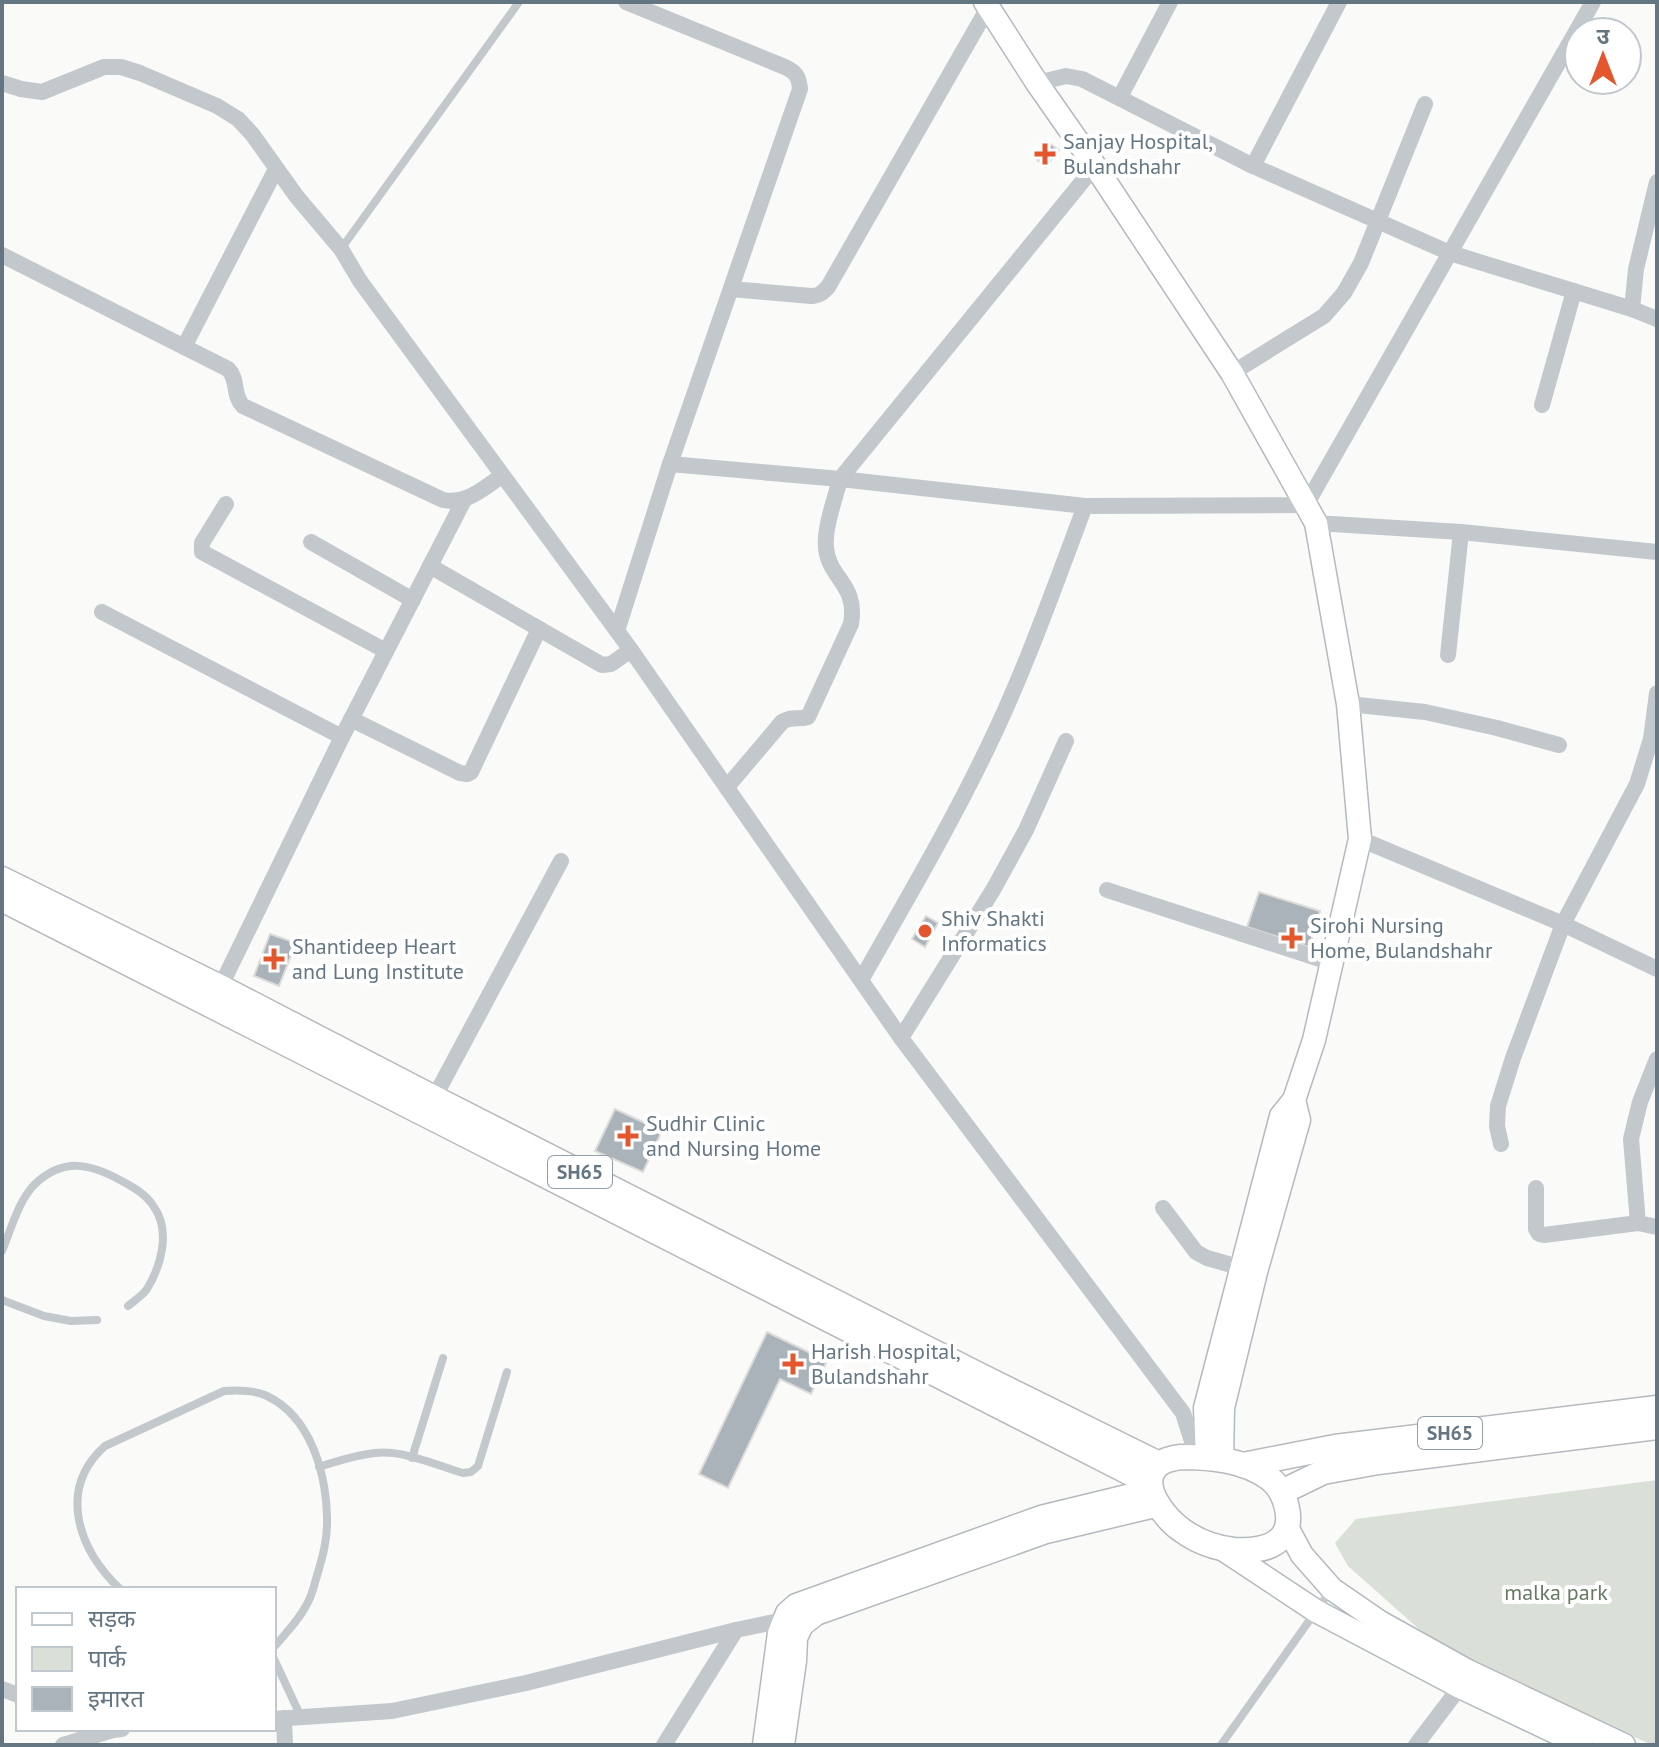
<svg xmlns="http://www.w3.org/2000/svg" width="1659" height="1747" viewBox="0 0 1659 1747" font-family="'PT Sans','Noto Sans Devanagari',sans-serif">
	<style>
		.green { fill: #dadfd7 }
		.building { fill: #aab3b9; stroke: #dcdcda; stroke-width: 2 }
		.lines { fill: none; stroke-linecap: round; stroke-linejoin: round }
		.secondary-casing { stroke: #b3babf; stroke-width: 25 }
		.primary-casing { stroke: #b5babe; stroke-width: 27 }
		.lane { stroke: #c3c8cc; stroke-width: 8 }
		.street { stroke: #c3c8cc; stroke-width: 16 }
		.secondary { stroke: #fff; stroke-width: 22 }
		.primary { stroke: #fff; stroke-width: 24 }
		.poi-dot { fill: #e4572e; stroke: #fff; stroke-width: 3 }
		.labels { text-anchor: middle; stroke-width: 8; stroke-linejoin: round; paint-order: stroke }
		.shield { fill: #fff; stroke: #939fa8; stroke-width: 2 }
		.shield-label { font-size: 20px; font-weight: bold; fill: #657683 }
		.poi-label { font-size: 22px; fill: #657683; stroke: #fff; text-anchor: start }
		.park-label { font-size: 22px; fill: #687a64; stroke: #fff }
	</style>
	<rect width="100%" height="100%" fill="#fafaf8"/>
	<polygon class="green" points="1657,1480 1657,1745 1652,1745 1544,1696 1429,1638 1348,1566 1335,1543 1356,1519"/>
	<g class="building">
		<polygon points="1046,141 1059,150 1046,167 1034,157"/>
		<polygon points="1259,892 1320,911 1309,947 1247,927"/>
		<polygon points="926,916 938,923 925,947 912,939"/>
		<polygon points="270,934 296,943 279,986 254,976"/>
		<polygon points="615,1109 662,1131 643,1172 595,1151"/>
		<polygon points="767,1332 827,1361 811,1394 780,1379 728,1488 699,1474"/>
	</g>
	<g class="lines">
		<g class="secondary-casing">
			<g id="secondary">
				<polyline points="985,2 1037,83 1095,166 1232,373 1306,505 1316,523 1348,704 1360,839 1314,1040 1294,1100 1281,1116 1205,1408 1207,1458"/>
				<polyline points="1222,1460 1223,1408 1256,1272 1299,1120 1294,1100"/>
				<polyline points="1287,1527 1302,1555 1332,1589 1380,1622 1468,1671 1624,1745"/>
				<polyline points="1221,1548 1316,1611 1460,1687 1582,1745"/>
				<polyline points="764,1745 779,1633 787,1613 796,1605 1041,1517 1152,1490"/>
				<polyline points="783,1745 795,1661 796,1638 802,1625 816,1614 1046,1532 1159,1505"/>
			</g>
		</g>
		<g class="primary-casing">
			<g id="primary">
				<polyline points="2,879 220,987 434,1098 977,1374 1159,1464"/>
				<polyline points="2,899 1150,1483"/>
				<path d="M1181,1457C1211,1457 1244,1460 1269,1478C1285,1490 1296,1522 1281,1538C1270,1550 1248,1551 1234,1550C1216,1548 1197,1541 1183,1531C1166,1520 1136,1484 1158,1465C1164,1460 1173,1458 1181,1457Z"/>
				<polyline points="1243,1465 1335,1447 1657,1408"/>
				<polyline points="1282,1492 1323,1472 1378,1462 1657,1427"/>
			</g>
		</g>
		<g class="lane">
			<polyline points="341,249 519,2"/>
			<path d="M2,1251C11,1230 18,1201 35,1184C63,1158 89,1163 120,1180C133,1187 146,1194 154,1207C171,1231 161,1266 147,1289C143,1295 134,1301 128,1306"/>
			<polyline points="2,1300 44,1316 71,1321 97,1320"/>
			<polyline points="412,1458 443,1358"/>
			<path d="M319,1467C337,1461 356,1455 375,1453C404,1450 436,1465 463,1473L471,1472L478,1466L507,1372"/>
			<path d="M120,1589C78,1549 57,1489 105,1446L224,1391C238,1390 254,1390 267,1396C311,1417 326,1473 327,1518C328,1539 322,1559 316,1579C314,1586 312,1595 308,1602C300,1619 286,1633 274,1647"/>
			<polyline points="274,1659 301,1717"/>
			<polyline points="1221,1745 1331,1590"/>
		</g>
		<g class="street">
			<path d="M626,2L785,67C796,72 799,77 800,89L670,464"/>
			<polyline points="2,83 21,89 42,92 104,67 121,67 140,73 217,106 238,119 252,134 297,197 341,249 360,281 631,650 901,1038 1183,1413 1197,1457"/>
			<polyline points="1037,83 1066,76 1082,79 1253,166 1450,253 1632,309 1657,319"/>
			<polyline points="1120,97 1170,2"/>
			<polyline points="1253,166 1339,2"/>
			<path d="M2,255L228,369C239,380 232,395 243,406L443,500C467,505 483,488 502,476"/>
			<path d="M731,289L811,296C819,296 822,293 828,287L989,6"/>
			<polyline points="1632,309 1636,269 1657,182"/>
			<polyline points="184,347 276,169"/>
			<polyline points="1232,373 1324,316 1344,293 1361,263 1425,104"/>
			<polyline points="1542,405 1574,291"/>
			<polyline points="226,504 202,543 202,552 386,651"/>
			<polyline points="1316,523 1461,532 1657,552"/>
			<polyline points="311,542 413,600"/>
			<polyline points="430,566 602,665 611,664 631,650"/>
			<polyline points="102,612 342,737"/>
			<polyline points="617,631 670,464 840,479 1085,506 1306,505 1593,2"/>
			<polyline points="1448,655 1461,532"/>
			<polyline points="1348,704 1425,712 1497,728 1559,745"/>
			<polyline points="351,719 460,773 467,774 471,772 539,629"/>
			<path d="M727,787L782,722C791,716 798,720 808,717L851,624C858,584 829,579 826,548C824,528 835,499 840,479L1095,166"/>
			<polyline points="1360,839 1563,924 1657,969"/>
			<polyline points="1107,890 1332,963"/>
			<path d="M861,980C904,904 949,828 987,749C1025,671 1054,588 1085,506"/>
			<polyline points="216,996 342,737 464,500"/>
			<polyline points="901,1038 993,890 1026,830 1066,741"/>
			<polyline points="1657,1059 1640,1102 1631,1139 1638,1223 1657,1227"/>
			<polyline points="434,1098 561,861"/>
			<polyline points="1501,1144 1497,1126 1498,1106 1513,1058 1563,924 1637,784 1651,739 1657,693"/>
			<polyline points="1536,1188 1536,1229 1539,1234 1544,1235 1638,1223"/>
			<polyline points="1163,1208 1196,1252 1207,1258 1242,1268"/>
			<polyline points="2,1689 18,1695"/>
			<polyline points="284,1718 285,1745"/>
			<polyline points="274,1719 392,1711 526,1683 736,1630 774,1622 792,1624"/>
			<polyline points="63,1745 113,1730 122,1729"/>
			<polyline points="664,1745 736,1630"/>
			<polyline points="1416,1745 1460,1687"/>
		</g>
		<use href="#secondary" class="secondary"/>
		<use href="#primary" class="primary"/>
	</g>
	<g class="poi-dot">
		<path d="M1041 142h8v8h8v8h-8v8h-8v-8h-8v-8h8z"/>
		<circle cx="925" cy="931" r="8"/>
		<path d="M1288 926h8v8h8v8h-8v8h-8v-8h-8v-8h8z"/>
		<path d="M270 947h8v8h8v8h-8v8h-8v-8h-8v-8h8z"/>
		<path d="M624 1124h8v8h8v8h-8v8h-8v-8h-8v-8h8z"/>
		<path d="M789 1352h8v8h8v8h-8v8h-8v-8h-8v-8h8z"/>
	</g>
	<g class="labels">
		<g class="shield">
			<rect x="548" y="1156" width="64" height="32" rx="6"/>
			<rect x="1418" y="1417" width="64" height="32" rx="6"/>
		</g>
		<g class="shield-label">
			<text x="580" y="1179">SH65</text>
			<text x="1450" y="1440">SH65</text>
		</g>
		<g class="poi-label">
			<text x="1063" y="149">Sanjay Hospital,<tspan x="1063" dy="25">Bulandshahr</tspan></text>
			<text x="941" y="926">Shiv Shakti<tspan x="941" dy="25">Informatics</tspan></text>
			<text x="1310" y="933">Sirohi Nursing<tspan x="1310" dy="25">Home, Bulandshahr</tspan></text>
			<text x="292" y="954">Shantideep Heart<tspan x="292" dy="25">and Lung Institute</tspan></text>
			<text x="646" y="1131">Sudhir Clinic<tspan x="646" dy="25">and Nursing Home</tspan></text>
			<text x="811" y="1359">Harish Hospital,<tspan x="811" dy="25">Bulandshahr</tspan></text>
		</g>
		<g class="park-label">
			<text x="1556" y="1600">malka park</text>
		</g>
	</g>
	<rect width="1659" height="1747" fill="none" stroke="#657683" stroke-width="8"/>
	<rect x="16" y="1587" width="260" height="144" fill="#ffffff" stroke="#c1c8cd" stroke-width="2"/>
	<rect x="32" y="1613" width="40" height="12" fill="#ffffff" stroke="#c1c8cd" stroke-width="2"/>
	<text x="88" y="1627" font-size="24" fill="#657683">सड़क</text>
	<rect x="32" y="1647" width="40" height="24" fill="#dadfd7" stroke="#c1c8cd" stroke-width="2"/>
	<text x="88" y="1667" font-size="24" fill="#657683">पार्क</text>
	<rect x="32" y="1687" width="40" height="24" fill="#aab3b9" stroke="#c1c8cd" stroke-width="2"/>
	<text x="88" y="1707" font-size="24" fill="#657683">इमारत</text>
	<g transform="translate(1603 56)"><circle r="38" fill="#ffffff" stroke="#c1c8cd" stroke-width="2"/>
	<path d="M0-6L14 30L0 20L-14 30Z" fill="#e4572e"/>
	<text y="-12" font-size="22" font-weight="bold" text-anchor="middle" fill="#657683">उ</text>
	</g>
</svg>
